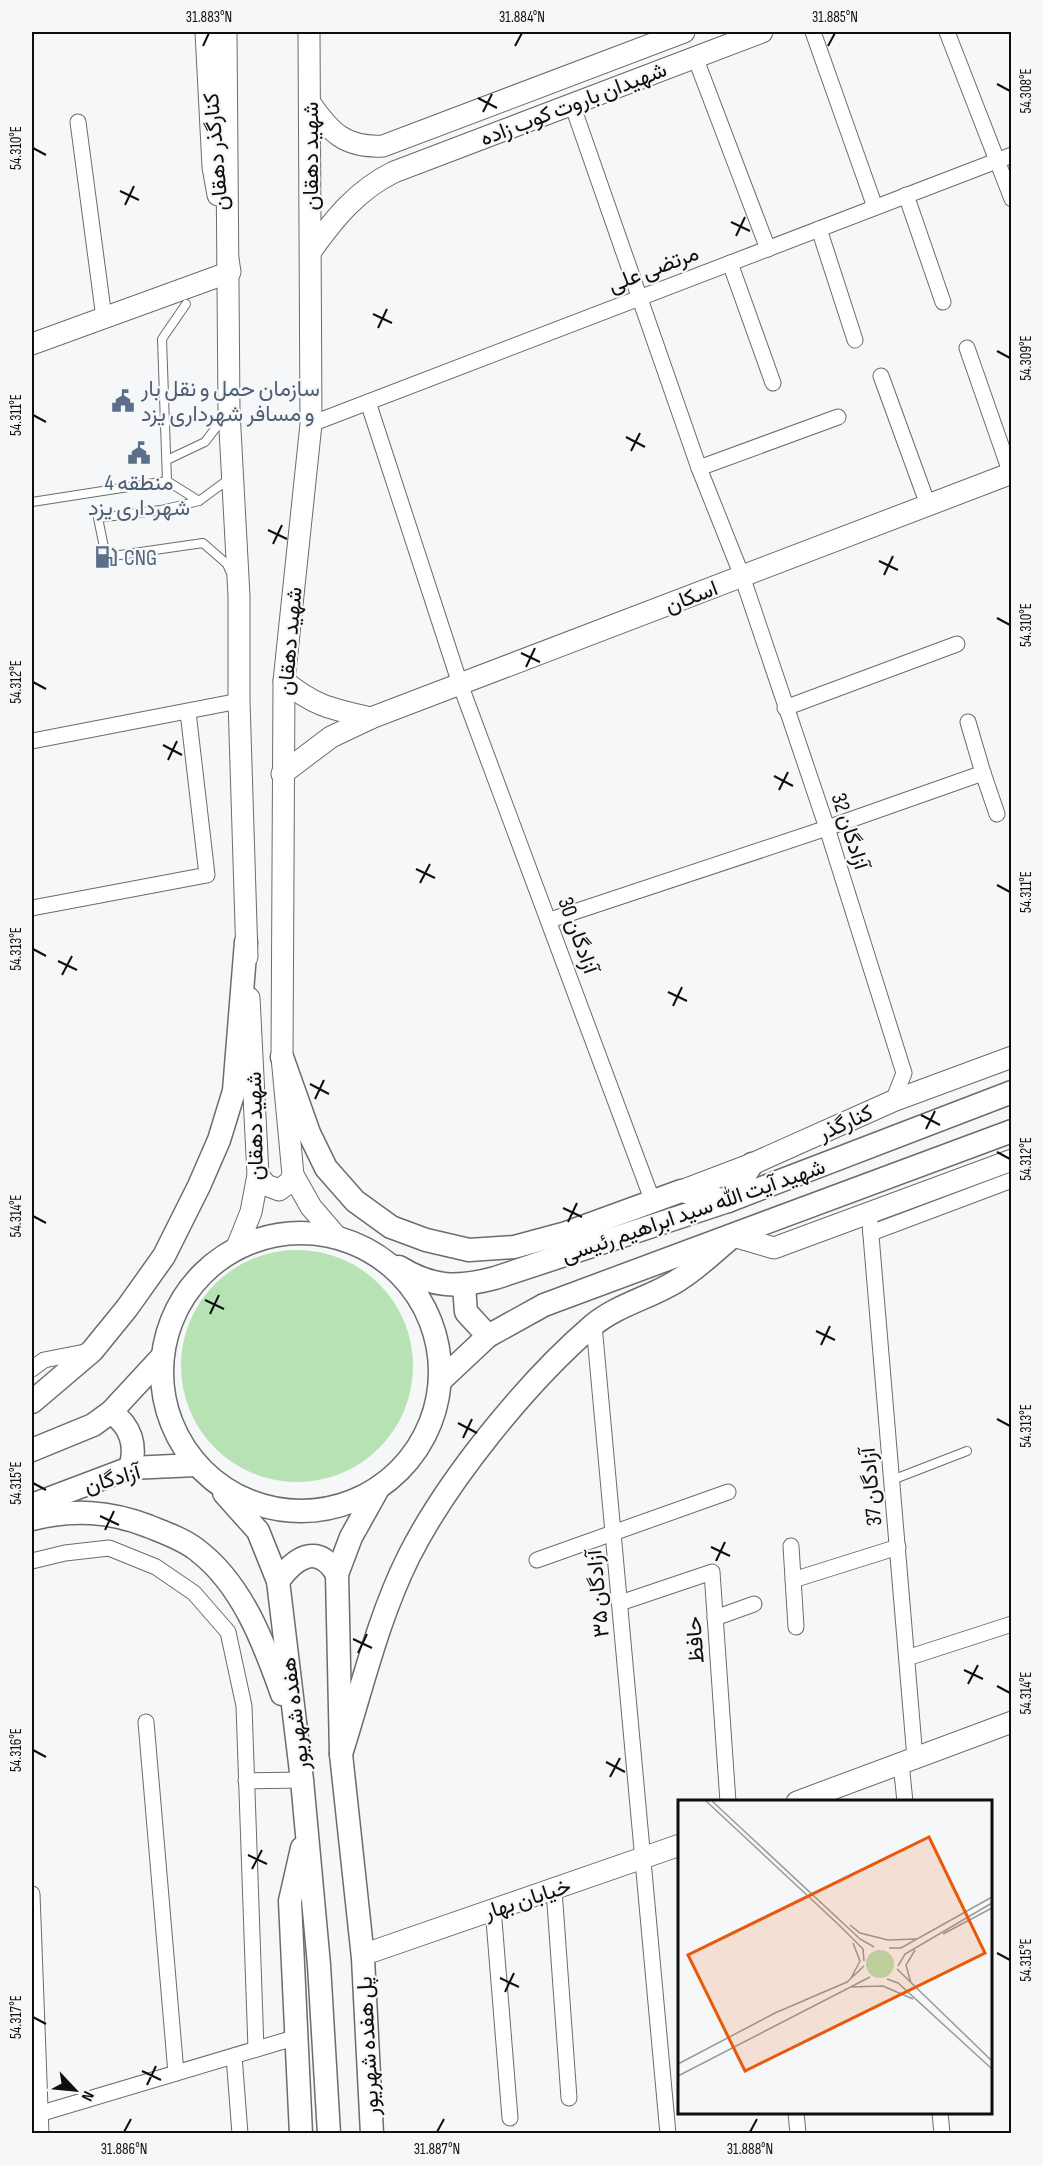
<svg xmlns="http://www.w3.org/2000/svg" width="1043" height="2165" viewBox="0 0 1043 2165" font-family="'Sofia Sans Condensed',Vazirmatn,sans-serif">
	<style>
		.green { fill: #b6e2b4 }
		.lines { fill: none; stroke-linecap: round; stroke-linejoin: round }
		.lane-casing { stroke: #6b6c6d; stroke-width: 10 }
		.street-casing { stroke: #6b6c6d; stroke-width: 17 }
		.secondary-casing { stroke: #6b6c6d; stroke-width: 23 }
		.primary-casing { stroke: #6b6c6d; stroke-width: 25 }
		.lane { stroke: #fff; stroke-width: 8 }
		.street { stroke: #fff; stroke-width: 15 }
		.secondary { stroke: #fff; stroke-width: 21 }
		.primary { stroke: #fff; stroke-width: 22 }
		.ticks { fill: none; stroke: #0e0e0f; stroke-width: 2 }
		.labels { text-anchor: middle; stroke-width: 4.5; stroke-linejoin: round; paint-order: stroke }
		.street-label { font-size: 22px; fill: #0e0e0f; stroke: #f6f7f8 }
		.service-label { font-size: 22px; fill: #4e5e75; stroke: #f6f7f8; text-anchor: start }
		.inset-road { fill: none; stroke: #999a9b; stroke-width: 1.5 }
		.view { fill: #e8590c; fill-opacity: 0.15; stroke: #e8590c; stroke-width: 3 }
		.inset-edge { fill: none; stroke: #0e0e0f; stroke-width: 3 }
		.neatline { fill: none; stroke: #0e0e0f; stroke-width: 2 }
		.ticks-label { font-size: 15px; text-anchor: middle; fill: #0e0e0f }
	</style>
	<rect width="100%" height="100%" fill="#f6f7f8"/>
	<circle class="green" cx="297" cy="1366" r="116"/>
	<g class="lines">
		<g class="lane-casing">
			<g id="lane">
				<polyline points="186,304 162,339 167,481 199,501"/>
				<polyline points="167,460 205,442 224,417"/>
				<polyline points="229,479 199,501 161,510 98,518 106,557 203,543 227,564 230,571"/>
				<polyline points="32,502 167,481"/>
				<polyline points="892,1480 967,1451"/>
			</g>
		</g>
		<g class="street-casing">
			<g id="street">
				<polyline points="813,32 875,207"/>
				<polyline points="947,32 1012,199"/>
				<polyline points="695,57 768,249"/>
				<polyline points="572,104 699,468 742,576 827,828 904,1073 893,1101"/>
				<polyline points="78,122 104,318"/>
				<polyline points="906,195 943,302"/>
				<polyline points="819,229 855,340"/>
				<polyline points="730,263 773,383"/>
				<polyline points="967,348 1011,474"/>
				<polyline points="881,376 928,505"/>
				<polyline points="368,402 460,684 653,1202"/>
				<polyline points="311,424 1012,155"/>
				<polyline points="699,468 838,417"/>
				<polyline points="785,708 957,644"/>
				<polyline points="968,722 983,773"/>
				<polyline points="32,741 239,701"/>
				<polyline points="32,908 207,875 188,712"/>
				<polyline points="550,920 827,828 983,773 997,814"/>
				<polyline points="869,1212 915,1758"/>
				<polyline points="871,1233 1012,1180"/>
				<polyline points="594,1325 668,2134"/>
				<polyline points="32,1369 44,1360 90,1351"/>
				<polyline points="791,1546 796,1627"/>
				<polyline points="537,1560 728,1492"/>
				<polyline points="32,1561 65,1553 109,1548 156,1567 194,1593 228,1632 244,1706 256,2049"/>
				<polyline points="793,1580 898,1547"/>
				<polyline points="620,1603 712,1572 728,1802"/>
				<polyline points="715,1618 754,1604"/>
				<polyline points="907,1658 1012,1624"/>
				<polyline points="146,1722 176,2073"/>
				<polyline points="901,1763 905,1802"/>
				<polyline points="246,1781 302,1780"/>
				<polyline points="554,1890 569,2098"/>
				<polyline points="32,1894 41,2134"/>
				<polyline points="493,1908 510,2118"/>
				<polyline points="234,2056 240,2134"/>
				<polyline points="796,2112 798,2134"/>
				<polyline points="940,2112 942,2134"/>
				<polyline points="32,2116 297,2037"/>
			</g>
		</g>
		<g class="secondary-casing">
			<g id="secondary">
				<polyline points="206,32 213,167 218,195"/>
				<polyline points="226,32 229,411 239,596 239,701 247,957"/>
				<polyline points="309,32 311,424 284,681 282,1057 293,1175 311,1207 336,1236"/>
				<path d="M310,103C330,132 345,148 383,146L684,32"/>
				<path d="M311,251C334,219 357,190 394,172L762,32"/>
				<polyline points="32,344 230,272 228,259"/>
				<path d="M284,681C316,707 332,709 371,718"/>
				<polyline points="282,774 331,737 371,718 1012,473"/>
				<polyline points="258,1175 266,1185 279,1190 290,1182 293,1175"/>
				<polyline points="681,1191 752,1164 893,1101 1012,1057"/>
				<polyline points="733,1236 774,1248 1012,1160"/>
				<polyline points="237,1247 251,1212 258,1175 249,998"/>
				<polyline points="797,1802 1012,1722"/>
				<polyline points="374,1951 680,1845"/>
			</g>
		</g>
		<g class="primary-casing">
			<g id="primary">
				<polyline points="282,1057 309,1133 326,1168 355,1201 391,1227 426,1240 469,1250 514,1247 566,1233 681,1191 728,1201 752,1164"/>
				<circle cx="301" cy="1372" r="139"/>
				<path d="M399,1267C433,1288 458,1288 495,1278L728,1201L1012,1092"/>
				<polyline points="464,1286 466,1312 488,1336"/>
				<polyline points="440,1381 488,1336 544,1305 1012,1131"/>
				<polyline points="32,1402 92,1351 127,1308 164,1256 199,1186 219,1140 234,1091 246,942"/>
				<path d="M111,1412C131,1426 137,1446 130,1468"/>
				<polyline points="32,1450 93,1425 111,1412 161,1358"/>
				<polyline points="224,1493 258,1531 278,1581 302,1780 319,1965 329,2134"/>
				<polyline points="32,1505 130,1468 196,1465"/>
				<path d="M32,1519C73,1509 109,1511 148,1526C165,1533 183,1539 197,1550C242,1584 264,1643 282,1694"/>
				<path d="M278,1581C295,1558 317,1542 337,1574"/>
				<path d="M341,1754C362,1688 378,1618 409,1556C448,1479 527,1382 592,1326C618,1304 653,1297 680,1279C699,1267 716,1250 733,1236"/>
				<polyline points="301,2134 290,1901 302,1848"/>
				<polyline points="372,2134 363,1958 341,1754 337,1574 351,1537 379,1487"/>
			</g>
		</g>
		<use href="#lane" class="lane"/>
		<use href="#street" class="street"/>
		<use href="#secondary" class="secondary"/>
		<use href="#primary" class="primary"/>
	</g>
	<path class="ticks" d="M203,46L209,33M515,46L522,33M828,46L835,33M997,84L1010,91M478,98L497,108M483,112L492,94M33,148L46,155M120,191L139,200M125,205L134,186M731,222L750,231M736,236L745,217M373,314L392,323M378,328L387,309M997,351L1010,358M33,415L46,422M626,437L645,447M631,451L640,433M268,530L287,539M273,544L282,525M879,561L898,570M884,575L893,556M997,618L1010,625M521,653L540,662M526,667L535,648M33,682L46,689M163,745L182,755M168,760L177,741M774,776L793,786M779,790L788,772M416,869L435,878M420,883L430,864M997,885L1010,892M33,949L46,956M58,961L77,970M62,975L72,956M668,992L687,1001M673,1006L682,987M310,1084L329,1094M315,1099L324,1080M921,1115L940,1125M926,1129L935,1111M997,1152L1010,1159M563,1208L582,1217M33,1216L46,1223M568,1222L577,1203M205,1300L224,1309M210,1314L219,1295M816,1331L835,1340M821,1345L830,1326M997,1419L1010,1426M458,1423L477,1433M463,1438L472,1419M33,1483L46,1490M100,1516L119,1525M105,1530L114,1511M711,1547L730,1556M716,1561L725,1542M353,1639L372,1648M358,1653L367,1634M964,1670L983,1679M968,1684L978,1665M997,1686L1010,1693M33,1750L46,1757M606,1762L625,1772M610,1777L620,1758M248,1855L267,1864M252,1869L262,1850M997,1953L1010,1960M500,1978L519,1987M505,1992L514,1973M33,2017L46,2024M142,2071L161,2080M147,2085L156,2066M124,2132L131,2119M437,2132L444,2119M750,2132L757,2119"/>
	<defs>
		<g id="civic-bare" transform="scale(1.8)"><path d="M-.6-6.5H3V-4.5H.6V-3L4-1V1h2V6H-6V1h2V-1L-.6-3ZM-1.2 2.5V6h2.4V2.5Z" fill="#5c6f8a" stroke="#f6f7f8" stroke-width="2.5" paint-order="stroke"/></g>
		<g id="fuel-bare" transform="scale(1.8)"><path d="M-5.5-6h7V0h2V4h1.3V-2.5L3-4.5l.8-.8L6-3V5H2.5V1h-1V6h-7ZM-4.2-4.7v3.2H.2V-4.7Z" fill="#5c6f8a" stroke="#f6f7f8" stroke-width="2.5" paint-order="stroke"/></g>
	</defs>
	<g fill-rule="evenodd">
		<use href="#civic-bare" x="123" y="401"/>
		<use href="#civic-bare" x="139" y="453"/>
		<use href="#fuel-bare" x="106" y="557"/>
	</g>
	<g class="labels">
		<g class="street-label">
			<text transform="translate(573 103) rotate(-21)" y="8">شهیدان باروت کوب زاده</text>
			<text transform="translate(215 152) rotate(-95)" y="8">کنارگذر دهقان</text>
			<text transform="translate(310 156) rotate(-90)" y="8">شهید دهقان</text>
			<text transform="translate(653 268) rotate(-21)" y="8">مرتضی علی</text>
			<text transform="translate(691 596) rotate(-21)" y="8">اسکان</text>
			<text transform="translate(289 641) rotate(-85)" y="8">شهید دهقان</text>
			<text transform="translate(851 831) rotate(72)" y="8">آزادگان 32</text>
			<text transform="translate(579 935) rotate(70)" y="8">آزادگان 30</text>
			<text transform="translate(845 1122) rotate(-24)" y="8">کنارگذر</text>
			<text transform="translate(254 1126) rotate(-91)" y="8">شهید دهقان</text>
			<text transform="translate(693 1210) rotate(-19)" y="8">شهید آیت الله سید ابراهیم رئیسی</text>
			<text transform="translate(112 1478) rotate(-16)" y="8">آزادگان</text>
			<text transform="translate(870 1487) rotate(-95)" y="8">آزادگان 37</text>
			<text transform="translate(597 1594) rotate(-95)" y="8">آزادگان ۳۵</text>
			<text transform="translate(694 1640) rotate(-94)" y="8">حافظ</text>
			<text transform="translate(294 1714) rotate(-97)" y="8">هفده شهریور</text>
			<text transform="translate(527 1898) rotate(-18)" y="8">خیابان بهار</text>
			<text transform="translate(367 2046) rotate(-93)" y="8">پل هفده شهریور</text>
		</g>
		<g class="service-label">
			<text x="141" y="396">سازمان حمل و نقل بار<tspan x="141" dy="25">و مسافر شهرداری یزد</tspan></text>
			<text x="139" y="490" text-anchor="middle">منطقه 4<tspan x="139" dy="25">شهرداری یزد</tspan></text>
			<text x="124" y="565">CNG</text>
		</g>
	</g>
	<g transform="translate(678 1800)">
		<rect width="314" height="314" fill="#f6f7f8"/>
		<path d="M188 164a14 14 0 1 1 28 0a14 14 0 1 1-28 0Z" fill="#b6e2b4"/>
		<path class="inset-road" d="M28,1L161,125L185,149L186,161M34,1L182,139L196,147M172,125L182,133L210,140L238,139M265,134L314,108M211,148H223L314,97M220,166L227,154L314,103M219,169L314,261M173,178L182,161L175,143M209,179L220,183L314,269M233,183L228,165L237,150M172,187L205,186L235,199M0,264L97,213L169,182L186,166M0,276L192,177"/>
		<path class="view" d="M251,37L307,153L67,271L10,155Z"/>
		<rect width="314" height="314" class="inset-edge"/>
	</g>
	<rect width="1043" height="2165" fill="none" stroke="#f6f7f8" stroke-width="66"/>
	<g transform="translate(75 2090) rotate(116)" stroke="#f6f7f8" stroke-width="4.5" paint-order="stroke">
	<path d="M0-4.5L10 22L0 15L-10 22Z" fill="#0e0e0f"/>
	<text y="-9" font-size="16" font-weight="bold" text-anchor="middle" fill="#0e0e0f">N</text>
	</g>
	<rect x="33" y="33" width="977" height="2099" class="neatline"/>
	<g class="ticks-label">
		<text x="209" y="22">31.883°N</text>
		<text x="522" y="22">31.884°N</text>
		<text x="835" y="22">31.885°N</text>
		<text transform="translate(1026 91) rotate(-90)" y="5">54.308°E</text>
		<text transform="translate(16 148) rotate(-90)" y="5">54.310°E</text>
		<text transform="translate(1026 358) rotate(-90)" y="5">54.309°E</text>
		<text transform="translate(16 415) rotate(-90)" y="5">54.311°E</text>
		<text transform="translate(1026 625) rotate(-90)" y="5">54.310°E</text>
		<text transform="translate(16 682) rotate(-90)" y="5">54.312°E</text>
		<text transform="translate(1026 892) rotate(-90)" y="5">54.311°E</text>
		<text transform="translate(16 949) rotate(-90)" y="5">54.313°E</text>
		<text transform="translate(1026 1159) rotate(-90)" y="5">54.312°E</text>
		<text transform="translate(16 1216) rotate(-90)" y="5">54.314°E</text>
		<text transform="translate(1026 1426) rotate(-90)" y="5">54.313°E</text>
		<text transform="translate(16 1483) rotate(-90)" y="5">54.315°E</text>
		<text transform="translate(1026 1693) rotate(-90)" y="5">54.314°E</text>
		<text transform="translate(16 1750) rotate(-90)" y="5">54.316°E</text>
		<text transform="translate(1026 1960) rotate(-90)" y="5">54.315°E</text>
		<text transform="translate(16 2017) rotate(-90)" y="5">54.317°E</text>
		<text x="124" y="2154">31.886°N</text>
		<text x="437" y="2154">31.887°N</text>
		<text x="750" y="2154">31.888°N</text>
	</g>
</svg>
